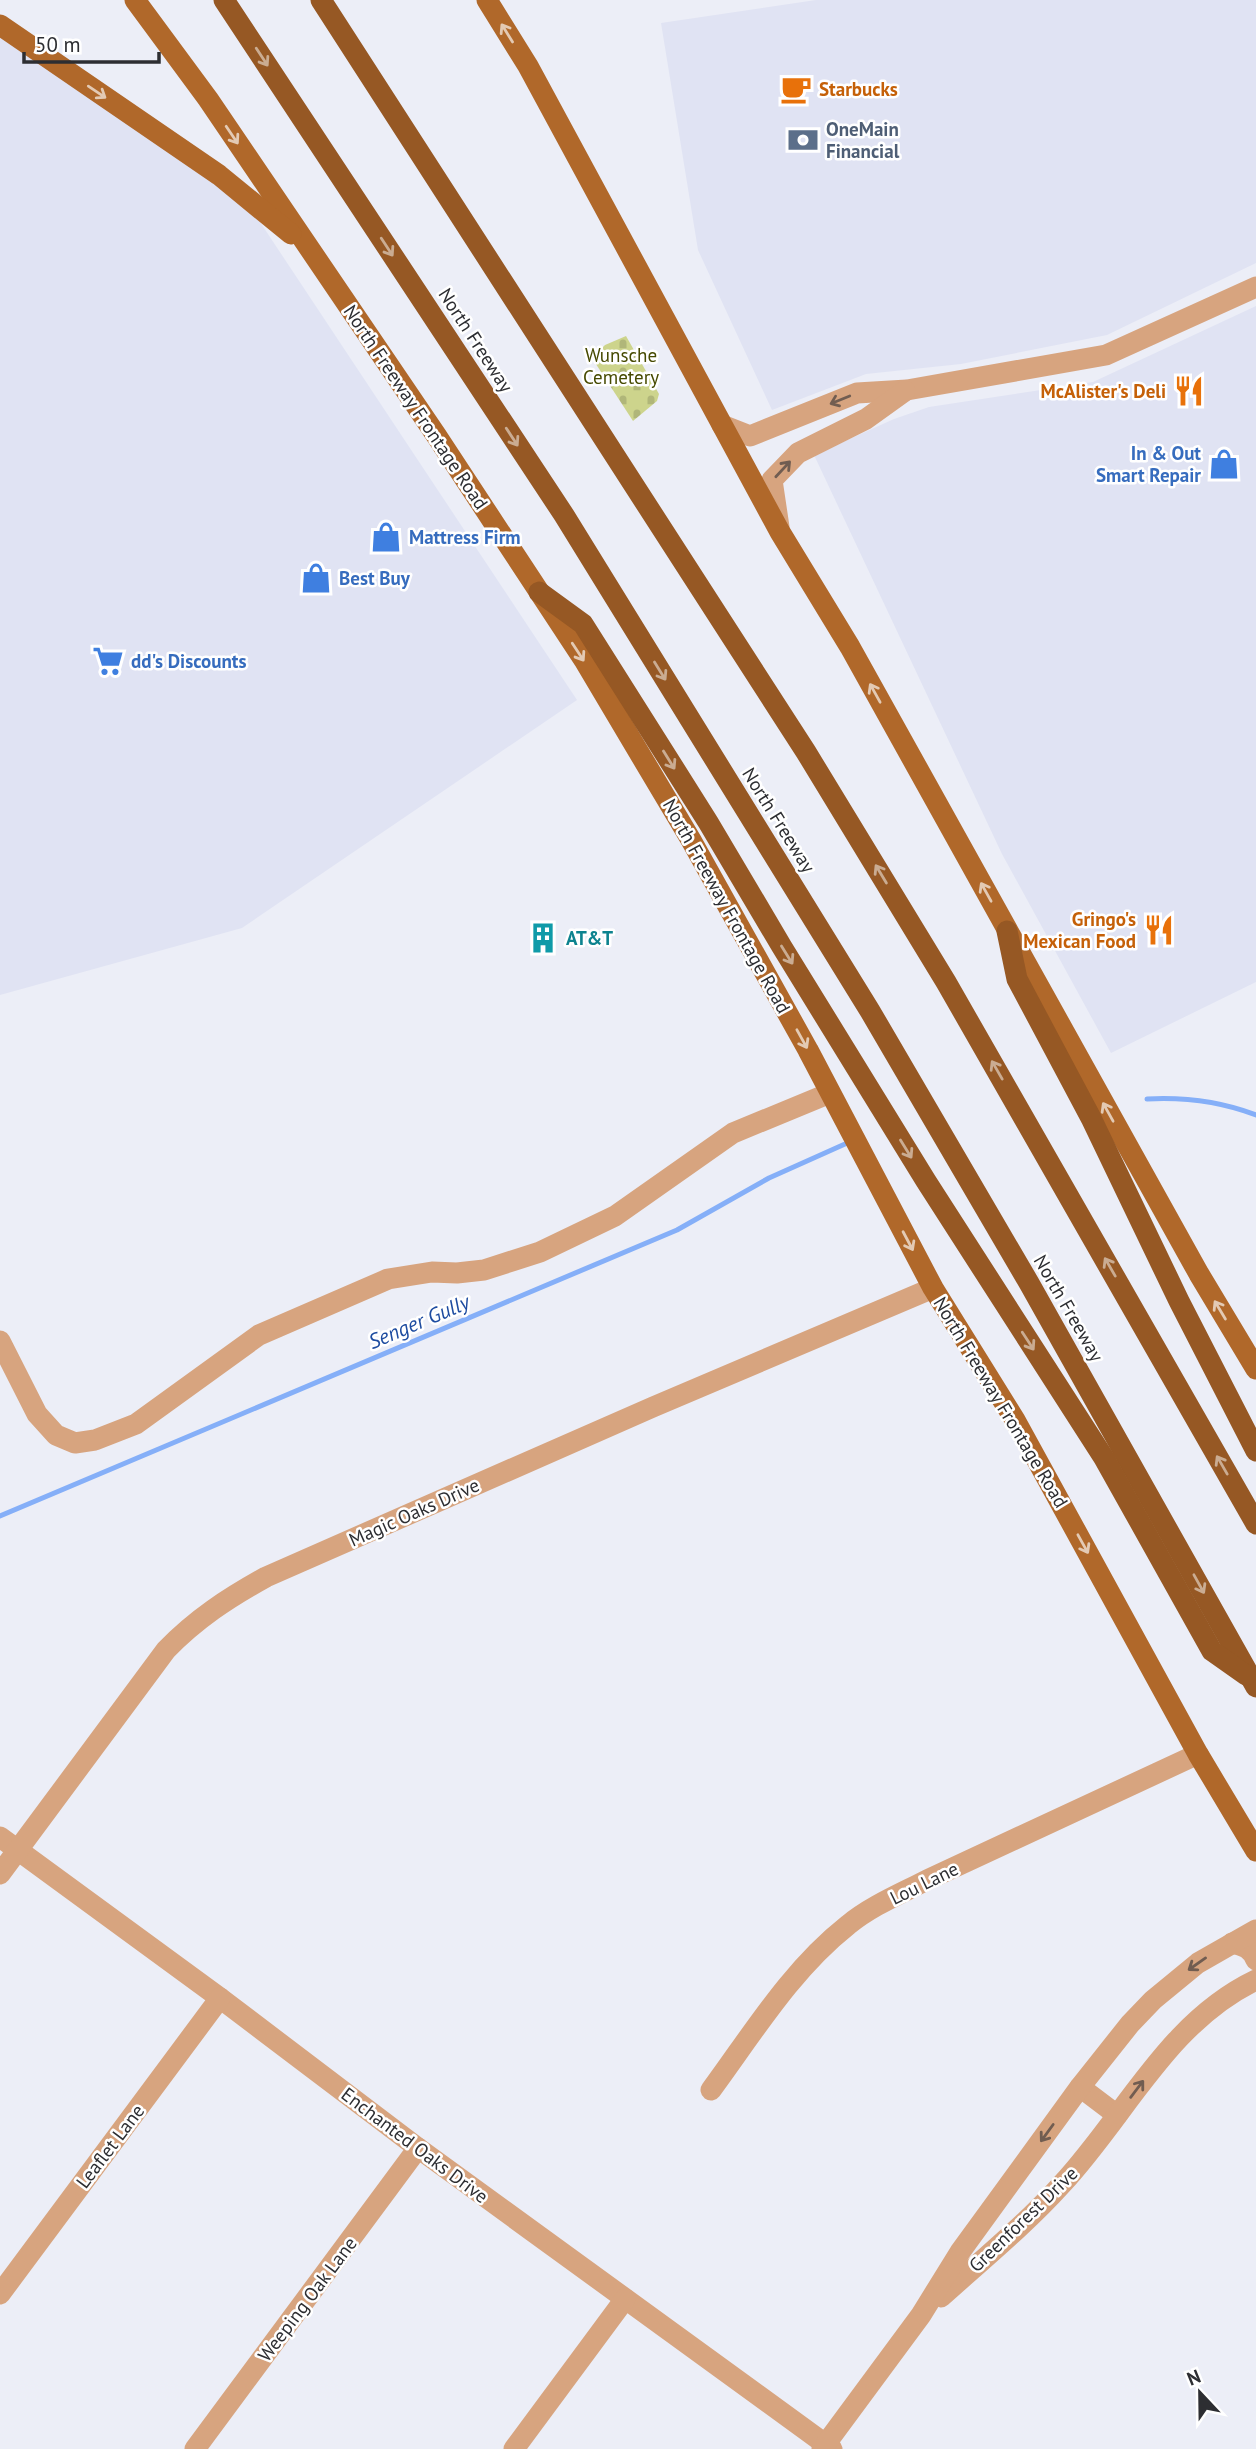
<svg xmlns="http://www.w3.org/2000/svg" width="1256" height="2449" viewBox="0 0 1256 2449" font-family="'PT Sans',sans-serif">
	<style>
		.built { fill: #e0e3f3 }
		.cemetery { fill: url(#cemetery-stones) }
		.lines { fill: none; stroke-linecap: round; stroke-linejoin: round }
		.stream { stroke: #85aff8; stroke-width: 5 }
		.minor { stroke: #d7a47f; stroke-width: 21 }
		.major { stroke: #b0682a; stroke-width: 21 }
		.highway { stroke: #965824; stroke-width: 21 }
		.oneway { stroke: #e3cab4 }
		.oneway2 { stroke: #caac92 }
		.oneway3 { stroke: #715d51 }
		.labels { text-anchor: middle; stroke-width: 5; stroke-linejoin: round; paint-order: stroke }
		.food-label { font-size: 19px; font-weight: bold; fill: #c56008; stroke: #fff; text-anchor: end }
		.service-label { font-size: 19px; font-weight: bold; fill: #4e5e75; stroke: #fff; text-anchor: start }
		.street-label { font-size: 19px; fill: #2d2e32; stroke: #fff }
		.park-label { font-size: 19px; fill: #464a01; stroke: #fff }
		.shop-label { font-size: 19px; font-weight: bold; fill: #366cbe; stroke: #fff; text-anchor: start }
		.culture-label { font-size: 19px; font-weight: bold; fill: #0d838f; stroke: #fff; text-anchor: start }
		.water-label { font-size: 21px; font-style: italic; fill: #1e4ca0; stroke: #fff }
	</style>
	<defs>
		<pattern id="cemetery-stones" width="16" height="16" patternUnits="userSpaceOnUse" patternTransform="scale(1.75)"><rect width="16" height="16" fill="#cdd48c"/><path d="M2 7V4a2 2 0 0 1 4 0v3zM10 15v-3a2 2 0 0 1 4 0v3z" fill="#b0b679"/></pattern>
	</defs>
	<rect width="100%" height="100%" fill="#eceef7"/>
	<g class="built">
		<polygon points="816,0 1256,0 1256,263 1107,335 961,364 866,374 772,410 698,250 661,23"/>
		<polygon points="0,35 241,202 258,219 577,700 242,928 0,995"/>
		<polygon points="1256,306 1256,982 1111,1053 1002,854 814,455 894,419 929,407 1093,382"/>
	</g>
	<polygon class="cemetery" points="626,336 659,394 657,401 633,421 592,358 605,345"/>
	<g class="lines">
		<g class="stream">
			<path d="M1147,1099C1184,1097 1222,1102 1256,1115"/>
			<polyline points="0,1516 677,1230 769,1178 845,1144"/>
		</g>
		<g class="minor">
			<polyline points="722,425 750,436 857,393 907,390 1106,355 1256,287"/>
			<polyline points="779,527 772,480 798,453 866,419 905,391"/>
			<polyline points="0,1341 37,1414 56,1435 75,1443 95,1440 136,1424 259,1335 388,1279 432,1272 457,1273 484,1270 540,1252 615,1216 733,1133 830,1093"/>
			<polyline points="0,1837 220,1998 418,2148 832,2449"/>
			<path d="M0,1874L166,1650C196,1619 228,1598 266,1577L653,1407L933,1288"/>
			<path d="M1232,1943C1244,1946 1251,1948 1256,1960"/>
			<polyline points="1080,2087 1117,2115"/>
			<path d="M711,2090C753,2033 791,1970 848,1925C871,1906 900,1894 927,1880L1198,1754"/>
			<polyline points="0,2294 220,1998"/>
			<path d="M941,2297C981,2261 1026,2224 1062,2184C1126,2115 1168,2022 1256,1980"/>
			<polyline points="195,2449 418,2148"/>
			<polyline points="514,2449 625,2299"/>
			<polyline points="822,2449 921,2315 960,2252 1080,2087 1130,2024 1153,2000 1198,1963 1256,1930"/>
		</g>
		<g class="major">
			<polyline points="135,0 208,99 436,435 584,660 691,840 808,1050 933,1288 1015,1420 1198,1754 1256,1851"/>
			<polyline points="487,0 528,66 780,532 850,647 1199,1274 1256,1369"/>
			<polyline points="0,25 219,175 291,234"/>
		</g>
		<g class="highway">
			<polyline points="224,0 564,515 870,1011 1029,1283 1256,1687"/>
			<polyline points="321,0 806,752 946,982 1256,1524"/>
			<polyline points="539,592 583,624 708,822 782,947 926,1181 1104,1458 1212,1651 1246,1675"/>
			<polyline points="1007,931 1017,979 1091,1118 1179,1301 1256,1451"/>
		</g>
	</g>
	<defs><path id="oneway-shaft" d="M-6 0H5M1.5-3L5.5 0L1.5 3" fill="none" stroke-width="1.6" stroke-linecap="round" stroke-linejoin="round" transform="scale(1.75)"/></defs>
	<g class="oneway">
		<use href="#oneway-shaft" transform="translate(507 33) rotate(-122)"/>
		<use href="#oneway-shaft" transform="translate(97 92) rotate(34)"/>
		<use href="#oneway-shaft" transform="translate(232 135) rotate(56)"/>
		<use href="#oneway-shaft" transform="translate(578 652) rotate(57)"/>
		<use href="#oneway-shaft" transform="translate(875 693) rotate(-119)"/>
		<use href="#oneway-shaft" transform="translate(986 892) rotate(-119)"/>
		<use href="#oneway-shaft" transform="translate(802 1039) rotate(61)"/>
		<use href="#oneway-shaft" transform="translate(1108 1112) rotate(-119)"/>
		<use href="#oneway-shaft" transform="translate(908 1241) rotate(62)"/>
		<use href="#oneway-shaft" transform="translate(1220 1310) rotate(-121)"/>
		<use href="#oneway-shaft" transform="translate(1083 1544) rotate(61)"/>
	</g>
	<g class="oneway2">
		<use href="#oneway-shaft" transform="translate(262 57) rotate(57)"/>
		<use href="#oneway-shaft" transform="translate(387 247) rotate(57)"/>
		<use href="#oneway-shaft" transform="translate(512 437) rotate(57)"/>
		<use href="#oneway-shaft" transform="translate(660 671) rotate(58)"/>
		<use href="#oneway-shaft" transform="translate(669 760) rotate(58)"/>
		<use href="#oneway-shaft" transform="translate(881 874) rotate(-121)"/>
		<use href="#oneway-shaft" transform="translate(787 955) rotate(58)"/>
		<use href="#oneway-shaft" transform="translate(997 1070) rotate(-120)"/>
		<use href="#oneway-shaft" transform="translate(906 1149) rotate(58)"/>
		<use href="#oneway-shaft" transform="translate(1110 1267) rotate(-120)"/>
		<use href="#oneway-shaft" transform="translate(1028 1341) rotate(57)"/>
		<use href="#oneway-shaft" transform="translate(1222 1465) rotate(-120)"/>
		<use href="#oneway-shaft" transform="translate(1199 1584) rotate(61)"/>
	</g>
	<g class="oneway3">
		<use href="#oneway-shaft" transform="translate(840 400) rotate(158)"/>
		<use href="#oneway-shaft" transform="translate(783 469) rotate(-47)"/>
		<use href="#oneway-shaft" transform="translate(1197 1964) rotate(145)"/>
		<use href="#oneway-shaft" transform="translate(1137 2089) rotate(-53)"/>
		<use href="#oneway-shaft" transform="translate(1047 2133) rotate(126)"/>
	</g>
	<defs>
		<g id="cafe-bare" transform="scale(2.415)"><path d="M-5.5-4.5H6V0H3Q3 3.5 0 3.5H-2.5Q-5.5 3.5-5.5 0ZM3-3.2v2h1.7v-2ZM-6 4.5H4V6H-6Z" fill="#e8710a" stroke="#fff" stroke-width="2.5" paint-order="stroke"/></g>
		<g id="bank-bare" transform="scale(2.415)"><path d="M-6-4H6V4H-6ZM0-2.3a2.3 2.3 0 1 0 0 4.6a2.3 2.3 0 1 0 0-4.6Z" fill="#5c6f8a" stroke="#fff" stroke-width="2.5" paint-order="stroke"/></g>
		<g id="restaurant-bare" transform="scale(2.415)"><path d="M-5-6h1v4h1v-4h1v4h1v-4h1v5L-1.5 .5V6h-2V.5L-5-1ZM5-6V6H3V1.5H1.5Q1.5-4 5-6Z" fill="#e8710a" stroke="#fff" stroke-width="2.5" paint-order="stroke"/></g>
		<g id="shop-bare" transform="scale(2.415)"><path d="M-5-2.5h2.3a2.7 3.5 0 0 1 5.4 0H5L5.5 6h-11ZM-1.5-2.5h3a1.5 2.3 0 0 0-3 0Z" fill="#3f7fe0" stroke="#fff" stroke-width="2.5" paint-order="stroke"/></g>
		<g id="supermarket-bare" transform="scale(2.415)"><path d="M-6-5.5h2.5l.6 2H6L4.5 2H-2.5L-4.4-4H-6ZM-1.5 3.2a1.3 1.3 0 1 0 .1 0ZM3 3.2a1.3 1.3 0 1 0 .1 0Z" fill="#3f7fe0" stroke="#fff" stroke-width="2.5" paint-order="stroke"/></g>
		<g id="building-bare" transform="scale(2.415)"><path d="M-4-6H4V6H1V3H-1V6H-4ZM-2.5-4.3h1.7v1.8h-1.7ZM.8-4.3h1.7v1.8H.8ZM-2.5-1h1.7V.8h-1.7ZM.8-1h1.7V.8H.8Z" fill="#0f9aa8" stroke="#fff" stroke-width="2.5" paint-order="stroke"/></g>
	</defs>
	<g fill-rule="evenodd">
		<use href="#cafe-bare" x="796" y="89"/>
		<use href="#bank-bare" x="803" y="140"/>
		<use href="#restaurant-bare" x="1189" y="391"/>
		<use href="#shop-bare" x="1224" y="464"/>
		<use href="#shop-bare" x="386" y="537"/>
		<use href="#shop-bare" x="316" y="578"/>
		<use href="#supermarket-bare" x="108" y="661"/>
		<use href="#restaurant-bare" x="1159" y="930"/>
		<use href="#building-bare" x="543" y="938"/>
	</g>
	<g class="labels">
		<g class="food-label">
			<text x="819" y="96" text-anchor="start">Starbucks</text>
			<text x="1166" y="398">McAlister's Deli</text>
			<text x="1136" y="926">Gringo's<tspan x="1136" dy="22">Mexican Food</tspan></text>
		</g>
		<g class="service-label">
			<text x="826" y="136">OneMain<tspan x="826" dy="22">Financial</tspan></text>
		</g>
		<g class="street-label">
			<text transform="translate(476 340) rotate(57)" y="7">North Freeway</text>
			<text transform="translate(416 407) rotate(56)" y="7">North Freeway Frontage Road</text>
			<text transform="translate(779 820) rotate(58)" y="7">North Freeway</text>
			<text transform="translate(727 906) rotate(61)" y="7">North Freeway Frontage Road</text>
			<text transform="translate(1069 1308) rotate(60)" y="7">North Freeway</text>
			<text transform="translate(1001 1402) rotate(59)" y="7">North Freeway Frontage Road</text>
			<text transform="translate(414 1512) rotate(-24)" y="7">Magic Oaks Drive</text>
			<text transform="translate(924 1883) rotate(-26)" y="7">Lou Lane</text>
			<text transform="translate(415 2145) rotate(37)" y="7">Enchanted Oaks Drive</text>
			<text transform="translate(110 2146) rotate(-53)" y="7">Leaflet Lane</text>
			<text transform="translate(1023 2219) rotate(-44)" y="7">Greenforest Drive</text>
			<text transform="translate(307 2299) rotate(-53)" y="7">Weeping Oak Lane</text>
		</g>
		<g class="park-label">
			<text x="621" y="362">Wunsche<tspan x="621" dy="22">Cemetery</tspan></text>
		</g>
		<g class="shop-label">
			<text x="1201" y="460" text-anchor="end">In &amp; Out<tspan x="1201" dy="22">Smart Repair</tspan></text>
			<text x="409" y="544">Mattress Firm</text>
			<text x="339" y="585">Best Buy</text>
			<text x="131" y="668">dd's Discounts</text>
		</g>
		<g class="culture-label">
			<text x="566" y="945">AT&amp;T</text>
		</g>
		<g class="water-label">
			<text transform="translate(419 1322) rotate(-23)" y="7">Senger Gully</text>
		</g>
	</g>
	<g transform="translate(1200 2393) rotate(338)" stroke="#ffffff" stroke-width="5" paint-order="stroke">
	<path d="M0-5L12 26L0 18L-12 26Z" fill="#2d2e32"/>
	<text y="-10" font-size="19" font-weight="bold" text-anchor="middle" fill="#2d2e32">N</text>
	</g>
	<path d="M24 52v10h135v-10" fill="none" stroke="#2d2e32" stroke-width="3.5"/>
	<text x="35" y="52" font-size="21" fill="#2d2e32" stroke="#ffffff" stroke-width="5" paint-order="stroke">50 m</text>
</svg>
